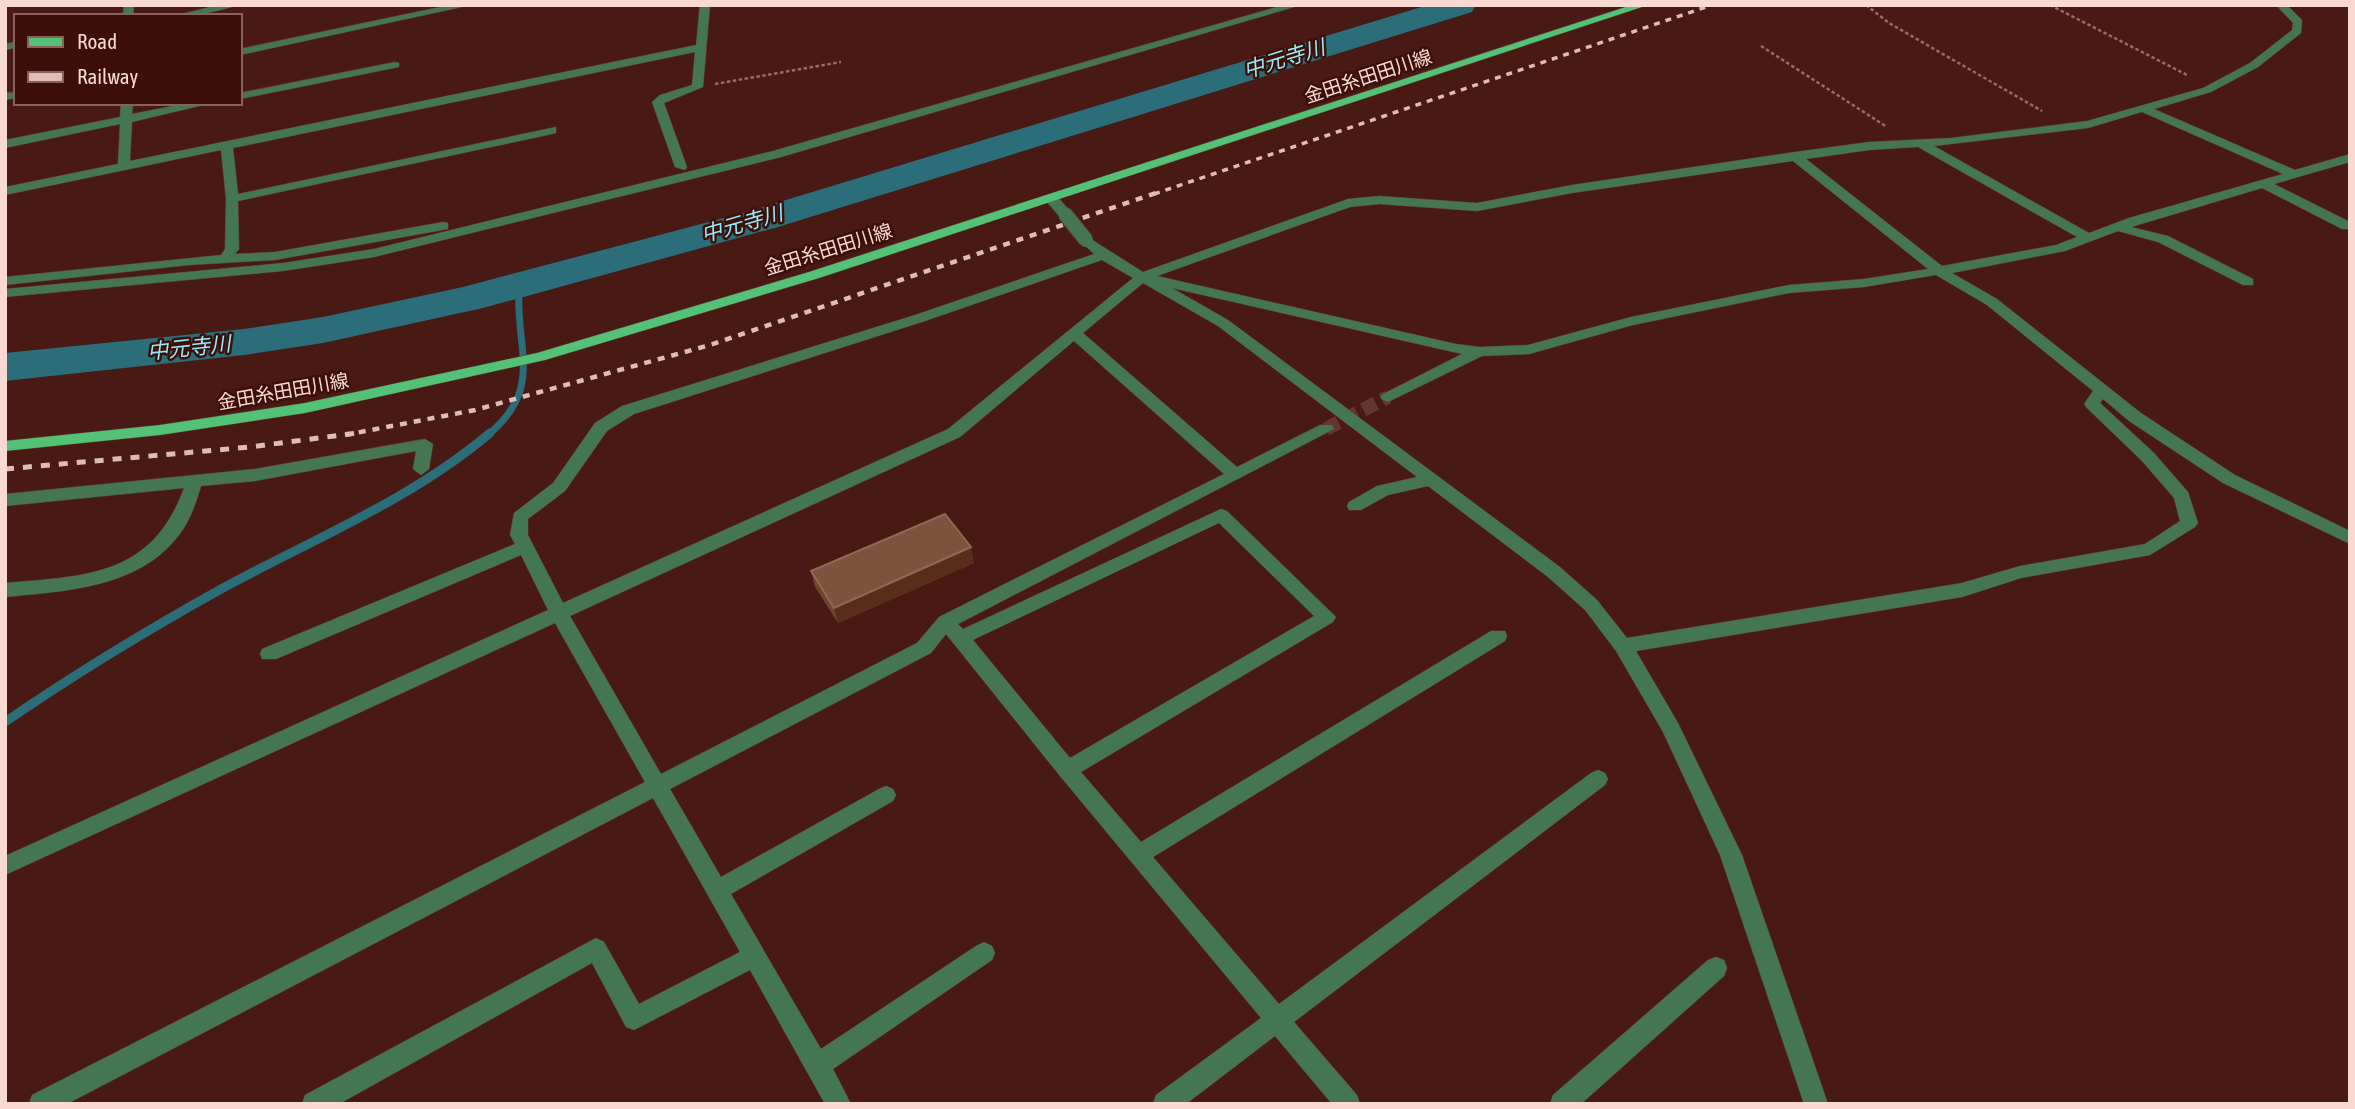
<svg xmlns="http://www.w3.org/2000/svg" width="2355" height="1109" viewBox="0 0 2355 1109" font-family="'Asap Condensed','Noto Sans JP',sans-serif">
	<style>
		.lines { fill: none; stroke-linecap: round; stroke-linejoin: round }
		.stream-far1 { stroke: #2b6d79; stroke-width: 7 }
		.stream { stroke: #2b6d79; stroke-width: 9 }
		.river { fill: #2b6d79; fill-rule: evenodd }
		.minor-tunnel { stroke: #633730; stroke-width: 14; stroke-dasharray: 14 7; stroke-linecap: butt }
		.minor-casing { stroke: #643932; stroke-width: 1 }
		.major-casing { stroke: #643932; stroke-width: 1 }
		.path { stroke: #946d66; stroke-width: 2.5; stroke-dasharray: 3.5 2.5; stroke-linecap: butt }
		.minor { fill: #457652; fill-rule: evenodd }
		.major { fill: #53c176; fill-rule: evenodd }
		.rail-far2 { stroke: #debdb6; stroke-width: 3.5; stroke-dasharray: 6 6; stroke-linecap: butt }
		.rail-far1 { stroke: #debdb6; stroke-width: 4.5; stroke-dasharray: 7 7; stroke-linecap: butt }
		.rail { stroke: #debdb6; stroke-width: 5; stroke-dasharray: 9 9; stroke-linecap: butt }
		.minor-bridge-casing { stroke: #643932; stroke-width: 16; stroke-linecap: butt }
		.minor-bridge { stroke: #457652; stroke-width: 14 }
		.wall { fill: #6e442b }
		.shaded-wall { fill: #582d1a }
		.building { fill: #7c543d; stroke: #906954; stroke-width: 2 }
		.labels { text-anchor: middle; stroke-width: 5; stroke-linejoin: round; paint-order: stroke }
		.far-street-label { font-size: 19px; fill: #f9dad3; stroke: #3c1009 }
		.far-water-label { font-size: 21px; font-style: italic; fill: #94ebfc; stroke: #3c1009 }
	</style>
	<rect width="100%" height="100%" fill="#481a13"/>
	<g class="lines">
		<path class="stream-far1" d="M488,435C545,387 515,350 519,287"/>
		<path class="stream" d="M5,722C75,674 149,629 223,588C313,539 411,500 490,433"/>
		<polygon class="river" points="1428,5 1476,5 1472,12 778,227 483,308 323,343 244,355 5,381 5,353 244,329 323,317 463,287 750,211"/>
		<polyline class="minor-tunnel" points="1326,429 1388,397"/>
		<g class="minor-casing">
			<g id="minor">
				<polygon points="124,5 134,5 133,16 123,16"/>
				<polygon points="218,5 240,5 196,16 174,16"/>
				<polygon points="450,5 471,5 240,55 240,49"/>
				<polygon points="700,5 710,5 703,87 664,103 687,167 685,170 675,167 652,102 660,95 692,85 695,52 233,148 238,194 556,127 556,133 552,134 238,201 239,249 235,254 275,252 443,222 448,223 448,229 275,260 189,265 5,285 5,277 221,255 225,249 226,199 221,150 5,195 5,187 118,164 120,124 5,148 5,140 120,117 121,103 133,103 132,114 188,103 212,103 132,122 130,161 696,45"/>
				<polygon points="1284,5 1301,5 781,157 374,257 283,271 5,297 5,289 283,263 374,249 773,151"/>
				<path d="M2276,5H2287L2302,20L2301,33L2258,67L2211,92L2154,109L2295,170L2350,154V162L2274,184L2350,222V229H2342L2262,188L2131,227L2168,236L2253,279V285H2243L2158,242L2118,231L2065,251L1952,273L1997,299L2141,413L2235,475L2350,531V544L2223,483L2129,421L2103,399L2100,403L2154,453L2188,492L2198,523L2195,527L2150,555L2021,578L1962,597L1636,651L1678,723L1742,855L1828,1104H1804L1720,855L1663,732L1616,651L1585,610L1548,577L1428,486L1388,495L1361,510H1349L1347,506L1349,502L1377,486L1417,477L1218,326L1143,283L1083,333L1237,467L1320,425H1332L1334,429L958,624L963,629L1221,509L1227,511L1336,617L1333,622L1081,772L1141,842L1491,631H1505L1507,636L1505,641L1153,857L1279,1004L1591,773L1598,770L1605,773L1608,779L1605,785L1294,1022L1357,1095L1360,1104H1332L1275,1036L1186,1104H1153L1156,1095L1261,1018L1060,776L946,634L931,653L670,789L721,877L879,789L886,786L893,789L896,795L893,801L731,894L821,1049L976,946L984,942L992,946L995,953L992,960L833,1069L851,1104H825L750,970L634,1030L626,1027L592,963L339,1104H302L305,1095L596,938L604,942L639,1004L740,952L653,798L67,1104H29L32,1095L645,782L555,623L5,875V856L548,610L521,555L276,659H262L260,654L262,649L515,544L510,535L514,513L553,483L595,423L622,406L915,315L1094,254L1079,240L1086,236L1143,272L1348,199L1379,196L1477,203L1572,185L1795,152L1869,142L1951,138L2087,121L2203,88L2250,63L2292,30L2293,23ZM2142,112L2283,174L2129,218L2089,233L1934,146L2088,128ZM1918,147L2077,237L2056,245L1942,266L1806,159L1869,150ZM1793,161L1928,269L1864,279L1789,285L1631,317L1528,345L1480,347L1456,344L1157,276L1350,207L1379,204L1477,211L1572,193ZM1102,260L1133,278L948,429L563,603L528,535V519L565,491L607,431L634,414L925,321ZM1936,275L1987,305L2093,391L2084,404L2087,408L2142,461L2174,498L2180,521L2145,544L2020,566L1962,583L1627,638L1597,600L1560,567L1228,320L1172,288L1462,354L1383,394L1380,397L1383,400L1388,402L1482,356L1529,354L1633,325L1789,293L1864,287ZM1074,341L1224,474L939,617L917,643L661,774L570,616L960,437ZM1219,523L1314,616L1070,758L973,640Z"/>
				<polygon points="16,42 16,48 5,50 5,44"/>
				<polygon points="395,62 399,63 399,67 240,99 240,93"/>
				<polygon points="16,92 16,98 5,100 5,93"/>
				<polygon points="1051,194 1056,195 1070,211 1070,217 1060,217 1046,201 1045,198"/>
				<path d="M425,439L433,444L429,469L421,475L413,469L416,451L255,481L201,486C196,503 190,521 179,535C139,588 66,591 5,597V583C87,576 152,576 184,488L5,506V494L255,469Z"/>
				<polygon points="1716,957 1724,960 1727,968 1724,976 1581,1104 1550,1104 1553,1095 1708,960"/>
			</g>
		</g>
		<g class="major-casing">
			<polygon id="major" points="1632,5 1648,5 819,278 545,360 305,413 160,435 5,451 5,441 160,425 305,403 537,353 809,272"/>
		</g>
		<g class="path">
			<polyline points="1866,5 1889,23 2042,111"/>
			<polyline points="2050,5 2189,76"/>
			<polyline points="1761,46 1887,127"/>
			<polyline points="715,84 841,62"/>
		</g>
		<use href="#minor" class="minor"/>
		<use href="#major" class="major"/>
		<polyline class="rail-far2" points="1154,194 1712,5"/>
		<polyline class="rail-far1" points="345,435 475,410 710,345 1159,192"/>
		<polyline class="rail" points="5,469 250,447 357,433"/>
		<g class="minor-bridge-casing">
			<polyline id="minor-bridge" points="1065,214 1086,240"/>
		</g>
		<use href="#minor-bridge" class="minor-bridge"/>
	</g>
	<polygon class="wall" points="971,547 974,563 838,623 815,587 811,571"/>
	<polygon class="shaded-wall" points="971,547 974,563 838,623 834,608"/>
	<polygon class="building" points="945,514 971,547 834,608 811,571"/>
	<g class="labels">
		<g class="far-street-label">
			<text transform="translate(1368 76) rotate(-18)" y="7">金田糸田田川線</text>
			<text transform="translate(828 249) rotate(-17)" y="7">金田糸田田川線</text>
			<text transform="translate(283 391) rotate(-10)" y="7">金田糸田田川線</text>
		</g>
		<g class="far-water-label">
			<text transform="translate(1284 59) rotate(-17)" y="7">中元寺川</text>
			<text transform="translate(742 224) rotate(-16)" y="7">中元寺川</text>
			<text transform="translate(189 348) rotate(-6)" y="7">中元寺川</text>
		</g>
	</g>
	<rect width="2355" height="1109" fill="none" stroke="#f9dad3" stroke-width="14"/>
	<rect x="14" y="14" width="228" height="91" fill="#3c1009" stroke="#88615a" stroke-width="2"/>
	<rect x="28" y="37" width="35" height="10" fill="#53c176" stroke="#88615a" stroke-width="2"/>
	<text x="77" y="49" font-size="21" fill="#f9dad3">Road</text>
	<rect x="28" y="72" width="35" height="10" fill="#debdb6" stroke="#88615a" stroke-width="2"/>
	<text x="77" y="84" font-size="21" fill="#f9dad3">Railway</text>
</svg>
